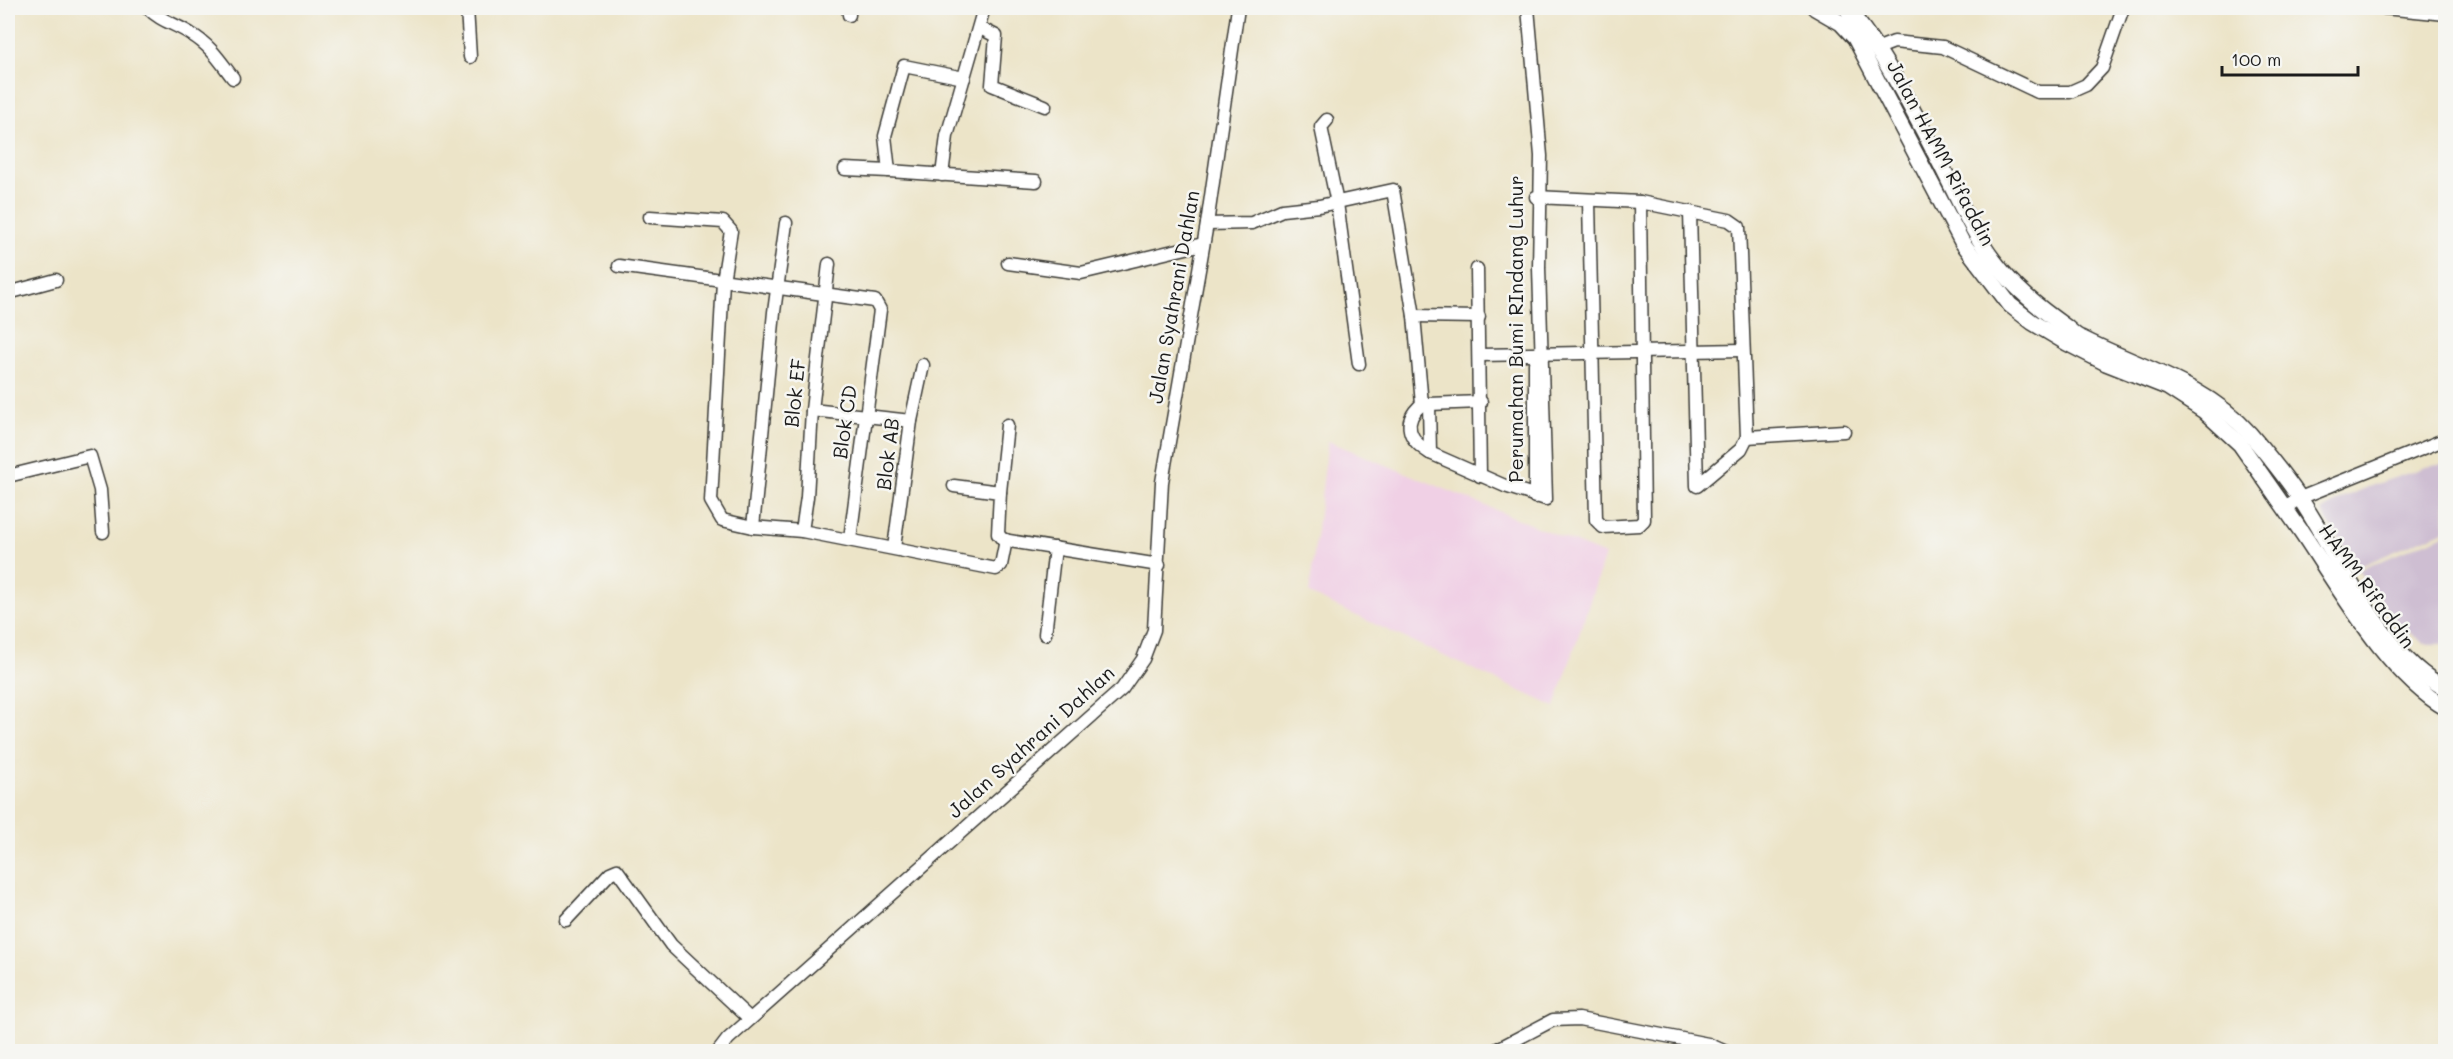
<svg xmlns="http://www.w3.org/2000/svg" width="2453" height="1059" viewBox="0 0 2453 1059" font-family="Mali,sans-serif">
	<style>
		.built { fill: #f0d0e5 }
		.industrial { fill: #cebed2 }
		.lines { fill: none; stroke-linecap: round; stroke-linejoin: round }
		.minor-casing { stroke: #3b3a36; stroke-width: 15 }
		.major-casing { stroke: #3b3a36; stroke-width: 18 }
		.minor { stroke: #fff; stroke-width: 12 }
		.major { stroke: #fff; stroke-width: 15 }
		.labels { text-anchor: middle; stroke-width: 5; stroke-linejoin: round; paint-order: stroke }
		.street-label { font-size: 20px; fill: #1c1c1c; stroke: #f6f6f2 }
	</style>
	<rect width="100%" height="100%" fill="#f6f6f2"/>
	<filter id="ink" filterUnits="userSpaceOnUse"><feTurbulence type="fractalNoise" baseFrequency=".0167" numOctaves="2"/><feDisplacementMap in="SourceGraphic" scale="12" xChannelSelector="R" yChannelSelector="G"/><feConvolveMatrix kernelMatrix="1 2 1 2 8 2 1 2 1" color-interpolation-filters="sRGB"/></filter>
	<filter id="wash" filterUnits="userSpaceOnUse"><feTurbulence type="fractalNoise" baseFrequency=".008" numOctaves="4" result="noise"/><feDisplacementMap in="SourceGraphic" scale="24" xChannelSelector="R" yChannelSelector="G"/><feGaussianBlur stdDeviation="1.35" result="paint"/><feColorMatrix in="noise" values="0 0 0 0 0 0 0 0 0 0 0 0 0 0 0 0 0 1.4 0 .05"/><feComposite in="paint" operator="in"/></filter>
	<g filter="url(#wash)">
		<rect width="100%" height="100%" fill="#ece4c8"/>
		<polygon class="built" points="1328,441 1605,555 1555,707 1309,594"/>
		<g class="industrial">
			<polygon points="2445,464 2445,530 2358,567 2321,511 2343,498 2368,487 2426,467"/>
			<polygon points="2445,534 2445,638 2442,644 2424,644 2410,633 2402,632 2359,570"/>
		</g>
	</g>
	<g filter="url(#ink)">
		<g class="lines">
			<g class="minor-casing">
				<g id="minor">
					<path d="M148,8C160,21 176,24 191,34C210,45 220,61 233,78"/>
					<polyline points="467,8 470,57"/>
					<polyline points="849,8 849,15"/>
					<polyline points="2384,8 2446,14"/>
					<polyline points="980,28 996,36 992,85 1045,106"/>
					<polyline points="1876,49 1894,42 1943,47 2038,92 2070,92 2086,85 2102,68 2123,8"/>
					<polyline points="964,78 904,66 885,136 889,171 1036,181"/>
					<polyline points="1327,120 1321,127 1337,203 1359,364"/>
					<polyline points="845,169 889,171"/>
					<polyline points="942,175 947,136 984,8"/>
					<polyline points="1536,197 1640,202 1729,220 1739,227 1747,437 1741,449 1697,486 1690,212"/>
					<polyline points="1589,201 1596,520 1603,527 1639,525 1644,520 1640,202"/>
					<polyline points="650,217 723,222 731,231 723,281 711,501 722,520 753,527"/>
					<polyline points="786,223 774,312 753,527 802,531"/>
					<polyline points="1207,224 1252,223 1282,210 1319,206 1393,190 1414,316 1422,404 1429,404 1430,453 1505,486 1546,499 1539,268 1541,156 1528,8"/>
					<polyline points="1008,263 1081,273 1203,244"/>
					<polyline points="829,264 812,410 807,497 802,531 996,569 1001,565 1006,540"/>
					<polyline points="619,266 875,301 880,310 850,539"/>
					<polyline points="1477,269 1480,476"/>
					<polyline points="8,293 56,280"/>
					<polyline points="1414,316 1479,317"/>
					<polyline points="1480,355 1743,350"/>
					<path d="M1422,404C1400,423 1410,441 1430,453"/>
					<polyline points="1429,404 1481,402"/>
					<polyline points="812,410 911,421"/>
					<polyline points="1747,437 1844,431"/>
					<polyline points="8,476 90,456 100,490 103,532"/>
					<polyline points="954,486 1000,492 998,534 1003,540 1159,565"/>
					<polyline points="1000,492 1007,425"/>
					<polyline points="1535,497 1535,363"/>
					<polyline points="2285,508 2300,498 2446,439"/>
					<polyline points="894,548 911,421 923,365"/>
					<polyline points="1045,634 1055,548"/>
					<polyline points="566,920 610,873 617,870 671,945 750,1019"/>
					<polyline points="718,1052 728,1039 1122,689 1143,659 1154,630 1162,482 1207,224 1238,8"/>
					<polyline points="1492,1052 1553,1020 1579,1019 1708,1044 1726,1052"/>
				</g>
			</g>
			<g class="major-casing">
				<g id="major">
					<path d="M1815,8L1841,23L1855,38L1962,242L2010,305L2032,322L2067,343L2106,363L2167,387L2204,411L2240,444C2260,473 2281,502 2301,531C2339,587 2387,674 2446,708"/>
					<path d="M1846,8C1880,45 1914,112 1938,159C1956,193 1970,230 1994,261C2015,289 2038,307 2066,327C2071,331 2075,336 2081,338C2140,368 2204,383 2250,434C2267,454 2284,475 2299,497C2337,553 2382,659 2446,688"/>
				</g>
			</g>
			<use href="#minor" class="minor"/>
			<use href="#major" class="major"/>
		</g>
	</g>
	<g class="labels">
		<g class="street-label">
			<text transform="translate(1941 153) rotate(62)" y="7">Jalan HAMM Rifaddin</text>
			<text transform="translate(1174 297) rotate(-80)" y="7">Jalan Syahrani Dahlan</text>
			<text transform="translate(1516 329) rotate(-90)" y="7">Perumahan Bumi RIndang Luhur</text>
			<text transform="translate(795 393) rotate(-84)" y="7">Blok EF</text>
			<text transform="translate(845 422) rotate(-82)" y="7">Blok CD</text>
			<text transform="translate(888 454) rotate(-83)" y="7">Blok AB</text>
			<text transform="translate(2367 586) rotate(54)" y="7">HAMM Rifaddin</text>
			<text transform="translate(1031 742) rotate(-42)" y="7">Jalan Syahrani Dahlan</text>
		</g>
	</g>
	<rect width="2453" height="1059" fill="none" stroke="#f6f6f2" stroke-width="30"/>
	<path d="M2222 66v9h136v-9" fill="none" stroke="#1c1c1c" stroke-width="3"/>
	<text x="2231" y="66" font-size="18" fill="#1c1c1c" stroke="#f6f6f2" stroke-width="4.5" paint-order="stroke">100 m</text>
</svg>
